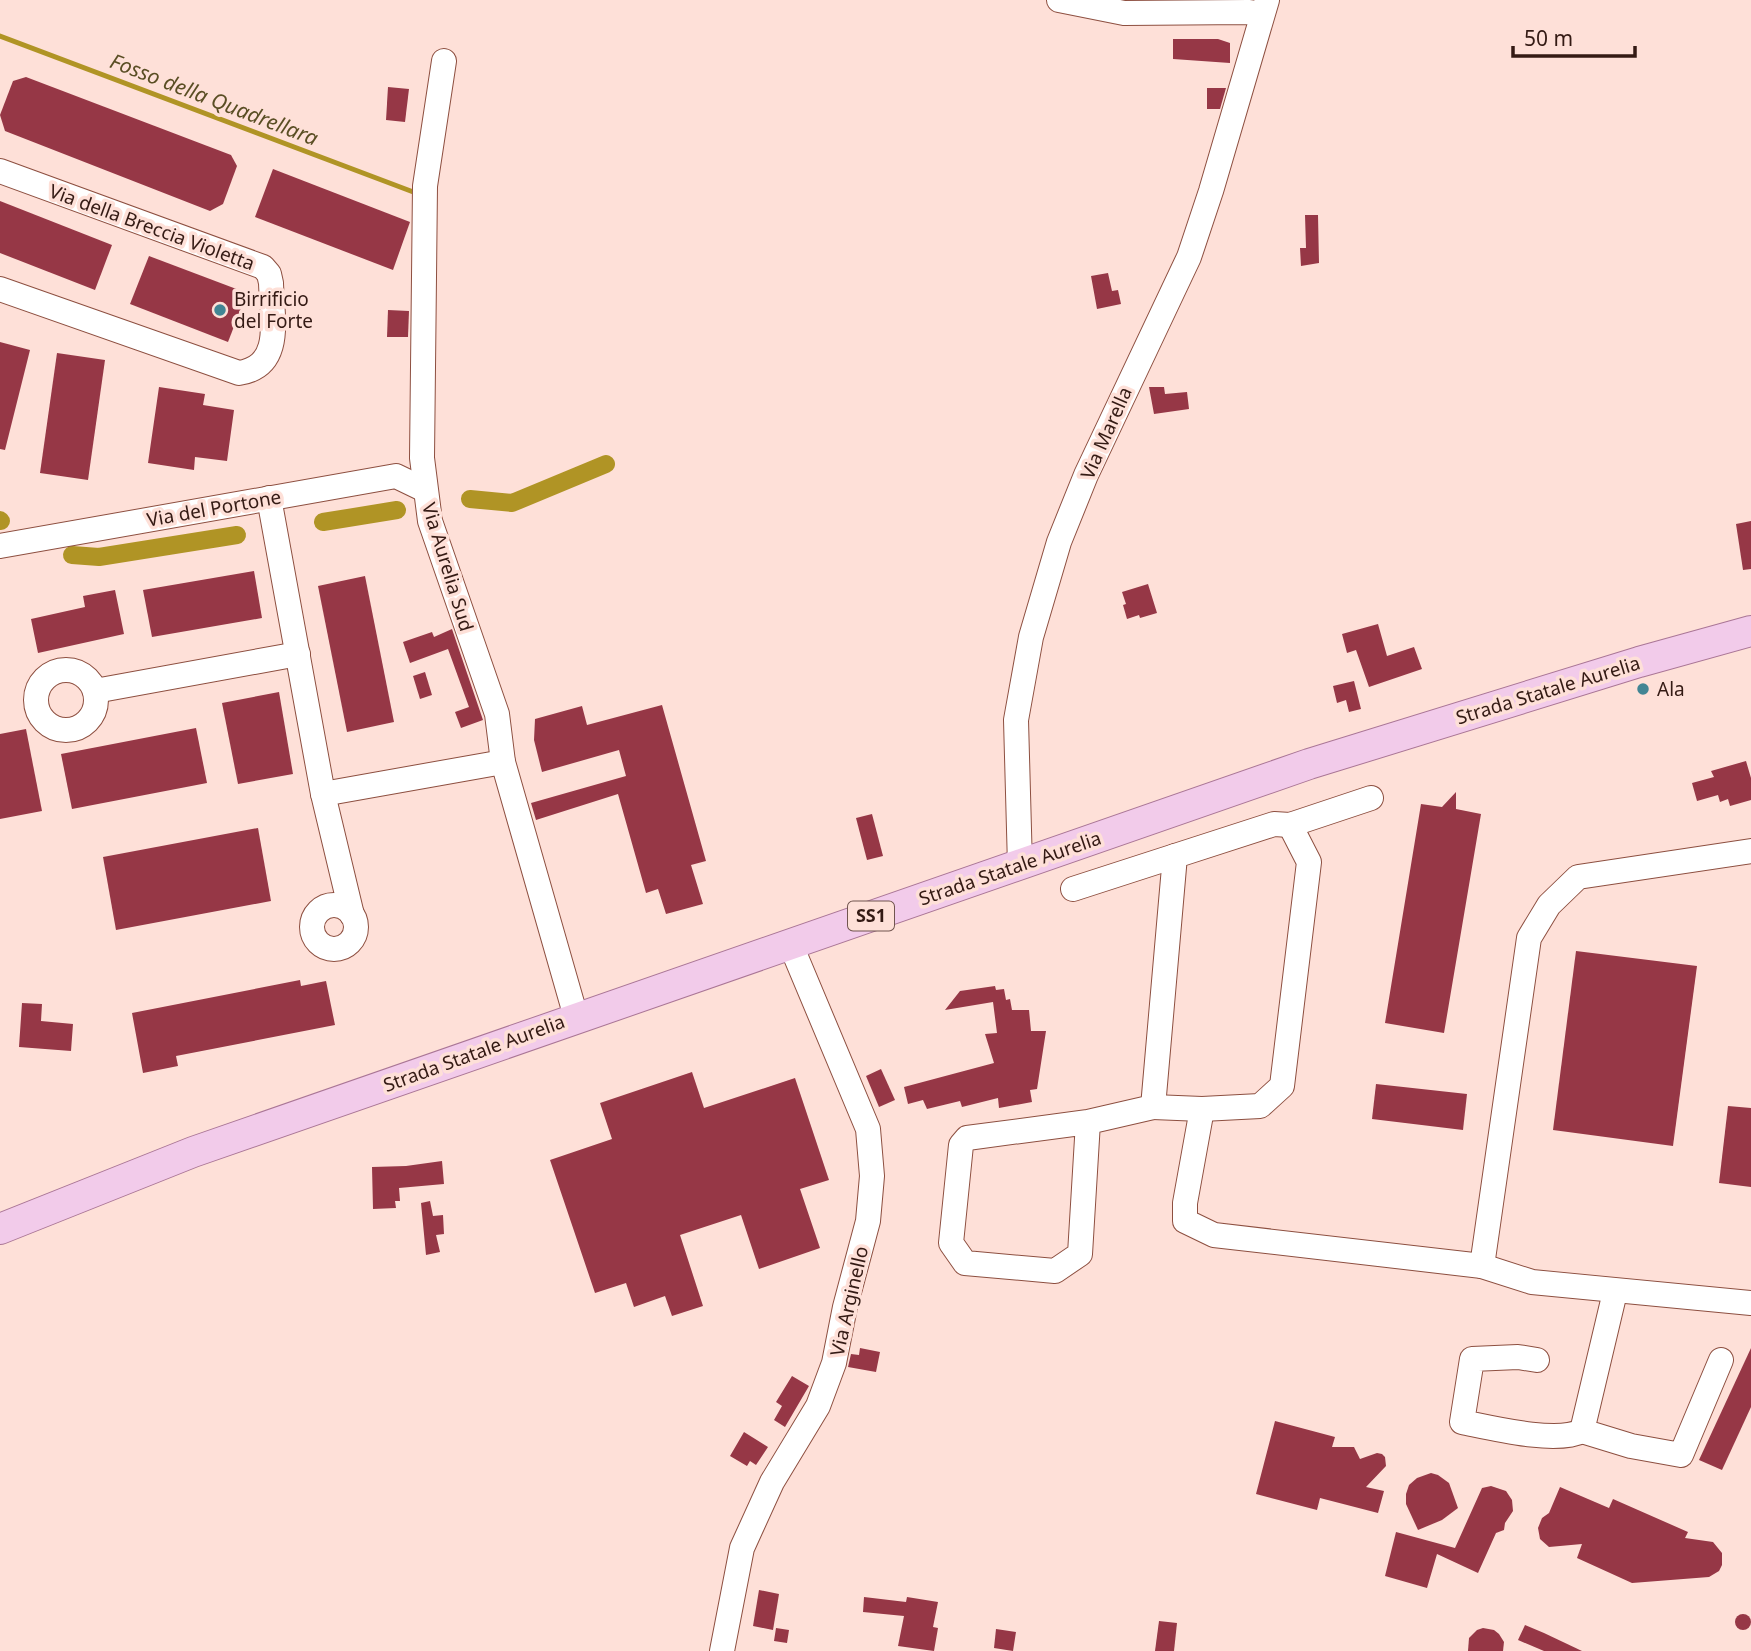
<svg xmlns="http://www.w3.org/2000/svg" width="1751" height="1651" viewBox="0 0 1751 1651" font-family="'Noto Sans',sans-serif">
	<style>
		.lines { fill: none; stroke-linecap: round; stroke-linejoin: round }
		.stream { stroke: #b09425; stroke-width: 5 }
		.canal { stroke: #b09425; stroke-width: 18 }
		.building { fill: #963746 }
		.minor-casing { stroke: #8d4f40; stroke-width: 26 }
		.major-casing { stroke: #aa7696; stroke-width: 32 }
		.minor { stroke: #fff; stroke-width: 24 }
		.major { stroke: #f2cbea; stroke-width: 30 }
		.poi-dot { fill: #428594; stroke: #fee0d8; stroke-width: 2.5 }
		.labels { text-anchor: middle; stroke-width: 7; stroke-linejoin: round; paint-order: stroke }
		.shield { fill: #fee0d8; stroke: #71554f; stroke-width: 2 }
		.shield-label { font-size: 18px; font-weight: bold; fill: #341a14 }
		.street-label { font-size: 19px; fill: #341a14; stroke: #fee0d8 }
		.poi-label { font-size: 19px; fill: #341a14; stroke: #fee0d8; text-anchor: start }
		.water-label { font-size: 21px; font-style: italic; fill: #5a4e24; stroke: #fee0d8 }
	</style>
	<rect width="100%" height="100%" fill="#fee0d8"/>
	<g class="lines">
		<polyline class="stream" points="0,36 416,193"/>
		<g class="canal">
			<polyline points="470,499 512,503 606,464"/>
			<polyline points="0,520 1,521"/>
			<polyline points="323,522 397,510"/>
			<polyline points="72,555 99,557 237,535"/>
		</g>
	</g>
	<g class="building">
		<polygon points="1173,39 1218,39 1230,43 1230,63 1173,59"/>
		<polygon points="26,77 231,155 237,166 223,204 210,211 5,131 0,115 13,81"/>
		<polygon points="388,87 409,89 405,122 386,120"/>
		<polygon points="1207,88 1226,88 1220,109 1207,109"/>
		<polygon points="273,169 410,222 393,270 255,217"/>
		<polygon points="0,201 112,245 95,290 0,253"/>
		<polygon points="1305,215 1318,215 1319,263 1301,266 1300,248 1306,248"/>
		<polygon points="149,256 247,293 228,342 130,304"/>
		<polygon points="1108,273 1112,291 1118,290 1121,304 1097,309 1091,276"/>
		<polygon points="388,310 409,311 408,337 387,337"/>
		<polygon points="0,342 30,350 5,450 0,449"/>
		<polygon points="57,353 105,360 88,480 40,473"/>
		<polygon points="159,387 205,394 203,405 234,410 227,461 195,457 194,470 148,463"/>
		<polygon points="1149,387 1164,387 1165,394 1187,392 1189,409 1154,414"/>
		<polygon points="1751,521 1751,569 1743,570 1736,524"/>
		<polygon points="254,571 262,618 152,637 143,590"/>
		<polygon points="365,576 394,722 347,732 318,586"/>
		<polygon points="1148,584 1157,613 1140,618 1139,615 1127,619 1123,605 1126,604 1122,592"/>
		<polygon points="115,590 124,634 38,653 31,619 85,607 83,596"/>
		<polygon points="1378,624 1387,656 1414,647 1422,669 1369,687 1356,650 1347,653 1342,634"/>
		<polygon points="452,629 483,720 461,728 455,712 469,707 448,649 410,663 403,642 432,632 434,637"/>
		<polygon points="425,672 432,695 420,699 413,676"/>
		<polygon points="1354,681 1361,709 1349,712 1346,700 1337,703 1333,686"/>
		<polygon points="279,692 293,774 238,784 222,703"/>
		<polygon points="662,705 706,861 691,865 703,904 666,914 658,889 646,893 618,794 536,820 531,803 626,776 619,750 542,772 534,740 535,719 582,706 587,725"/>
		<polygon points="196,728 207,783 72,809 61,754"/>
		<polygon points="26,729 42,811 0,819 0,734"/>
		<polygon points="1746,761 1751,778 1751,800 1730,806 1728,799 1720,802 1718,795 1697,801 1692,783 1714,777 1711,771"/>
		<polygon points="1456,792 1456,809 1481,814 1444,1033 1385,1023 1421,804 1442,807"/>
		<polygon points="872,814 883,856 867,860 856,818"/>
		<polygon points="258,828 271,901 116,930 103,857"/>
		<polygon points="1576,951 1697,966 1673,1146 1553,1130"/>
		<polygon points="300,980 301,986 326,981 335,1025 176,1056 178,1066 143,1073 132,1013"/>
		<polygon points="995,986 996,990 1004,989 1006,1000 1010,999 1012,1010 1029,1010 1031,1031 1046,1031 1037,1089 1030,1090 1032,1102 999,1108 998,1098 962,1107 960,1101 927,1109 923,1100 908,1104 904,1087 994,1063 985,1034 997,1033 993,1002 945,1010 960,991"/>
		<polygon points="22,1003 42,1004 41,1021 73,1024 71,1051 19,1047"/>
		<polygon points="881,1069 895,1100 879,1107 866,1076"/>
		<polygon points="692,1072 704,1108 795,1078 829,1180 800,1189 820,1248 759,1269 741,1215 680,1235 703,1306 672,1316 665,1296 634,1307 626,1283 595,1293 550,1160 612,1139 600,1103"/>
		<polygon points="1376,1084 1467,1094 1463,1130 1372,1119"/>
		<polygon points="1728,1106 1751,1108 1751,1187 1719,1183"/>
		<polygon points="442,1161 444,1184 399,1188 400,1201 395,1201 396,1208 373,1209 372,1167 406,1166"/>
		<polygon points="430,1201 433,1216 443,1215 444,1234 436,1235 440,1252 426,1255 421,1203"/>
		<polygon points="860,1348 880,1352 876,1372 848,1367 851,1354 859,1355"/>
		<polygon points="1751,1348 1751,1407 1722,1470 1699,1460"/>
		<polygon points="792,1376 809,1386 785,1427 774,1420 782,1406 776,1402"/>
		<polygon points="1275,1421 1335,1437 1332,1447 1354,1447 1360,1459 1377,1453 1382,1454 1385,1457 1386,1466 1366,1487 1384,1491 1378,1513 1320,1498 1317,1510 1256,1494"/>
		<polygon points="744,1432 768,1447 756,1465 750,1461 747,1466 730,1456"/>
		<polygon points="1431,1473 1438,1475 1449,1483 1458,1508 1442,1520 1418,1530 1406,1504 1406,1494 1409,1485 1417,1478"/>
		<polygon points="1491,1486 1506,1491 1512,1500 1513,1511 1505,1523 1504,1530 1496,1533 1478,1573 1437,1554 1427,1588 1385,1576 1396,1532 1455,1548 1482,1488"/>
		<polygon points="1560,1487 1609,1508 1613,1499 1688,1532 1685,1538 1713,1542 1722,1553 1722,1565 1719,1571 1709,1577 1632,1583 1577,1558 1582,1544 1549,1547 1540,1539 1538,1528 1542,1518 1549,1513"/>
		<polygon points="759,1590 779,1594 773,1630 753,1626"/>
		<polygon points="864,1597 906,1602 907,1597 938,1602 933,1627 938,1628 934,1651 898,1646 904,1616 863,1612"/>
		<circle cx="1743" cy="1622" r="8"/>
		<polygon points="1159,1621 1177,1623 1174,1651 1155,1651"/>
		<polygon points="1525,1625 1544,1633 1582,1651 1544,1651 1518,1640"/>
		<polygon points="776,1628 789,1630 787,1643 774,1641"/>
		<polygon points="1483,1628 1494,1630 1499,1634 1504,1642 1503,1651 1468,1651 1469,1638 1477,1630"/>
		<polygon points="996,1629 1016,1632 1013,1651 994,1648"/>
	</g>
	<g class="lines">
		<g class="minor-casing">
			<g id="minor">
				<polyline points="1059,0 1124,13 1248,12 1262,14"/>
				<polyline points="444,61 425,186 422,458 430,521 497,714 503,762 576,1017"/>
				<path d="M0,171L263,267L269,274L271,283C272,318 284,366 239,373L0,289"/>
				<polyline points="269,498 323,794 352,915"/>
				<polyline points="0,546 396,476 425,490"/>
				<circle cx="66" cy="700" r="30"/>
				<polyline points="95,691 298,654"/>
				<polyline points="323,794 503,762"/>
				<polyline points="1020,866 1016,720 1031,637 1059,542 1086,475 1189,257 1211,191 1267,0"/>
				<polyline points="1073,889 1175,856"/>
				<circle cx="334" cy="927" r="22"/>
				<polyline points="1153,1107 1202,1109 1260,1106 1282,1086 1309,862 1290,825"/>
				<polyline points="1202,1109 1185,1203 1185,1221 1214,1235 1482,1266 1529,938 1549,905 1578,877 1751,851"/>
				<polyline points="1088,1122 1080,1254 1055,1271 965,1263 951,1243 961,1145 967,1138 1088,1122 1153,1107 1175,856 1274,824 1290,825 1371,798"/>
				<polyline points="1482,1266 1532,1282 1751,1303"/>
				<polyline points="1615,1292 1582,1431 1631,1446 1681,1455 1721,1360"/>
				<path d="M1537,1360L1518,1357L1472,1359L1462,1422C1492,1428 1556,1444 1582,1431"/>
				<polyline points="722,1651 742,1548 772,1482 818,1406 834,1363 845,1307 868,1221 872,1176 868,1129 790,943"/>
			</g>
		</g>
		<g class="major-casing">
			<polyline id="major" points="0,1229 193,1152 1309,764 1639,662 1751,631"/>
		</g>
		<use href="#minor" class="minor"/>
		<use href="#major" class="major"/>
	</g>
	<g class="poi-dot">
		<circle cx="220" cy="310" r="7"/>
		<circle cx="1643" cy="689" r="7"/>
	</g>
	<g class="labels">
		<rect class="shield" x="848" y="901.5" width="46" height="29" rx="5"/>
		<g class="shield-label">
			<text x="871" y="922">SS1</text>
		</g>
		<g class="street-label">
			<text transform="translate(152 227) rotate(20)" y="7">Via della Breccia Violetta</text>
			<text transform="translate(1106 433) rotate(-66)" y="7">Via Marella</text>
			<text transform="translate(214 508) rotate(-10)" y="7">Via del Portone</text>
			<text transform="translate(448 567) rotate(73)" y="7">Via Aurelia Sud</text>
			<text transform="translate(1548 690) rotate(-17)" y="7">Strada Statale Aurelia</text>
			<text transform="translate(1010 868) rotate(-19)" y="7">Strada Statale Aurelia</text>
			<text transform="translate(474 1053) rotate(-20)" y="7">Strada Statale Aurelia</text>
			<text transform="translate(849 1301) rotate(-77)" y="7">Via Arginello</text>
		</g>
		<g class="poi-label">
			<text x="234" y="306">Birrificio<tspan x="234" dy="22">del Forte</tspan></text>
			<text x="1657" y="696">Ala</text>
		</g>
		<g class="water-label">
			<text transform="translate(214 100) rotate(21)" y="7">Fosso della Quadrellara</text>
		</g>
	</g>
	<path d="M1513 46v10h122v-10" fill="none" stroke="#341a14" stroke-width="3.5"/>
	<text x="1524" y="46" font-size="21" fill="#341a14" stroke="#fee0d8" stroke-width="5" paint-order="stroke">50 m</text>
</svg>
